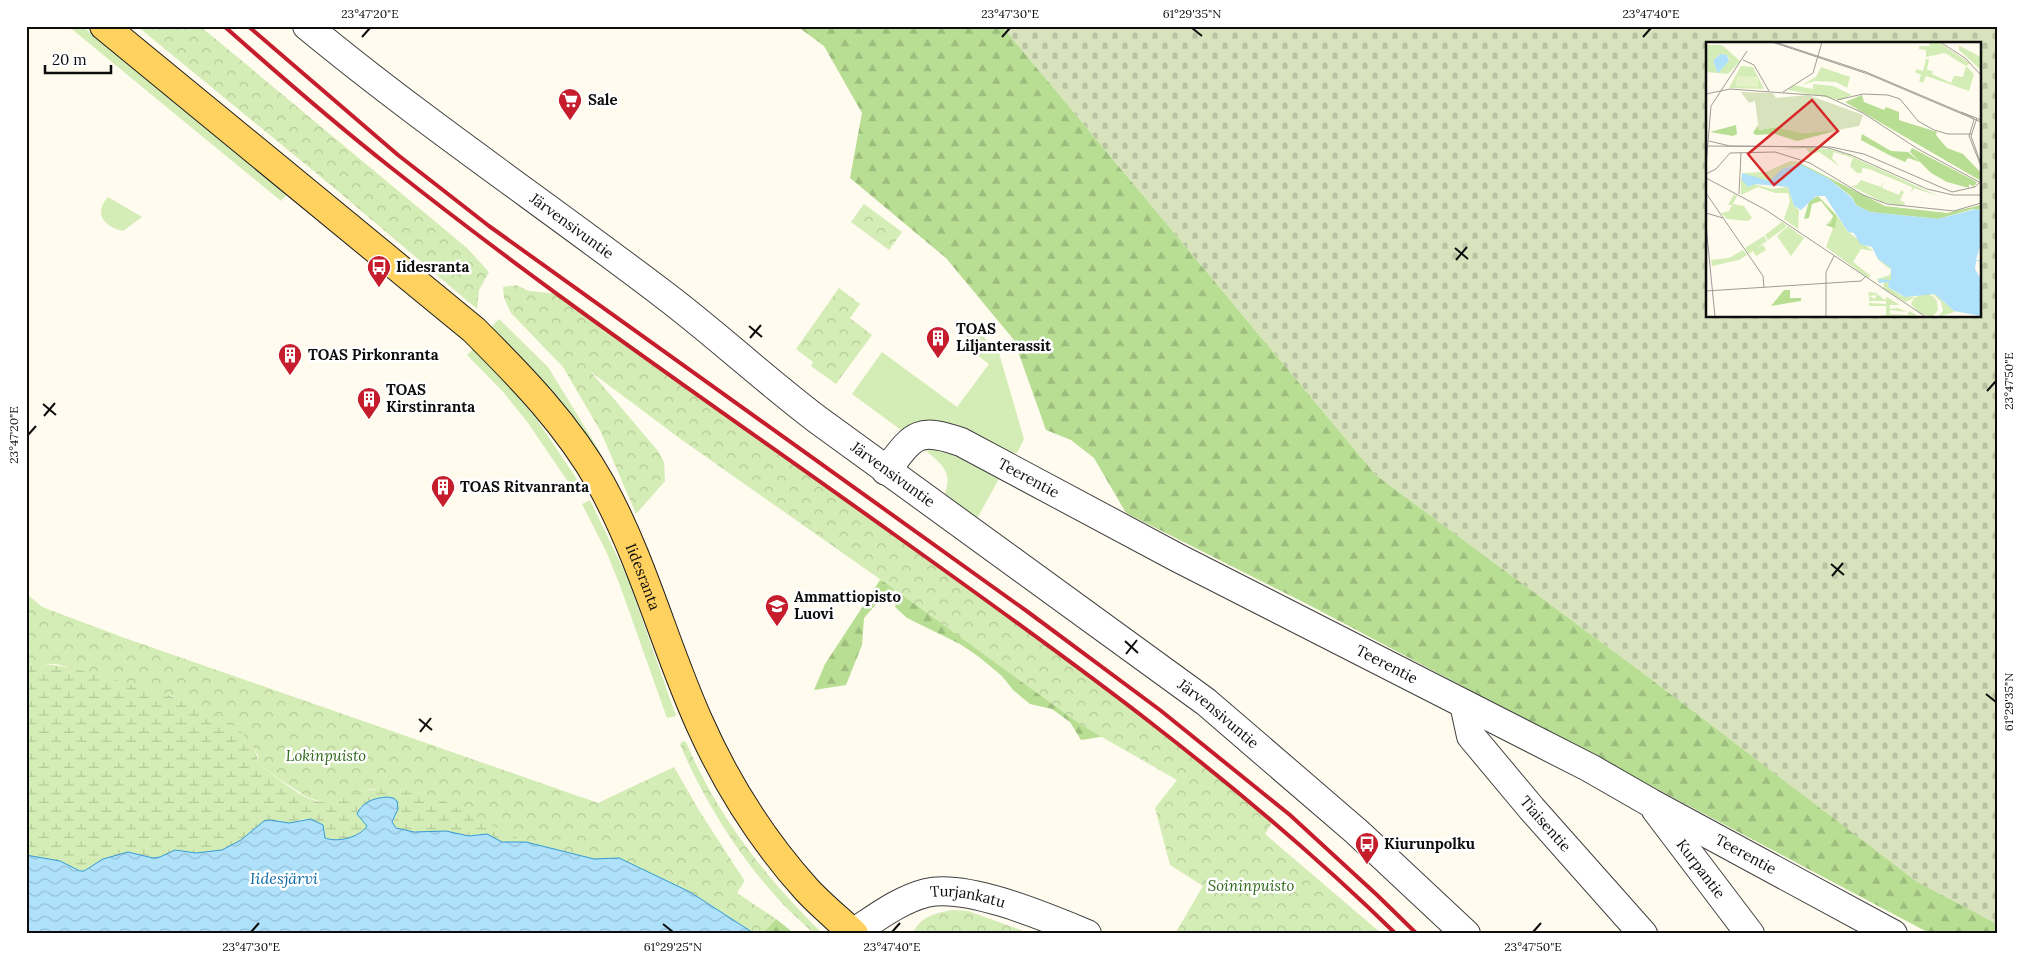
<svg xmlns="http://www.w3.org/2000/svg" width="2023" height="960" viewBox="0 0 2023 960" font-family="Lora,serif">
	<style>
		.grass { fill: #d4ecb5 }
		.forest { fill: url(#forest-firs) }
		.wetland { fill: url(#wetland-marsh) }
		.cemetery { fill: url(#cemetery-stones); fill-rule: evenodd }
		.park { fill: url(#park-crowns) }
		.water { fill: url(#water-waves); stroke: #319bd5 }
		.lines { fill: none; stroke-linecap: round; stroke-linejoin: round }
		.minor-casing { stroke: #404040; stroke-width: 30 }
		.major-casing { stroke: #1e1e1e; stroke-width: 30 }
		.minor { stroke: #fff; stroke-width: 28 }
		.major { stroke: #ffd15e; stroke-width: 28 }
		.rail { stroke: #c61d2c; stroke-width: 4 }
		.ticks { fill: none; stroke: #0d0d0d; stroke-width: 2 }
		.labels { text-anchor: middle; stroke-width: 5; stroke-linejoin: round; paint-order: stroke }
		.poi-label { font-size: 15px; font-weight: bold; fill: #0d0d0d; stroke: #fff; text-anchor: start }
		.street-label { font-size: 15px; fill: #0d0d0d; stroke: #fff }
		.park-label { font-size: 15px; font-style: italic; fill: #2e691a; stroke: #fff }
		.water-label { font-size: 16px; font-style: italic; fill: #0f6ba7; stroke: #fff }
		.inset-road { fill: none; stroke: #9e9c94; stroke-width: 1 }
		.view { fill: #d62828; fill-opacity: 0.15; stroke: #d62828; stroke-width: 2.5 }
		.inset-edge { fill: none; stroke: #0d0d0d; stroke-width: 2.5 }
		.neatline { fill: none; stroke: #0d0d0d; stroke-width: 2 }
		.ticks-label { font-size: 12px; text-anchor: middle; fill: #0d0d0d }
	</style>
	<defs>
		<pattern id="forest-firs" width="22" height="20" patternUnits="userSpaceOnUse" patternTransform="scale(1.25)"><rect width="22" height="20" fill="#b8de93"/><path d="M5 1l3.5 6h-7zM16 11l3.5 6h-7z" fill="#9dbd7e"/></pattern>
		<pattern id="wetland-marsh" width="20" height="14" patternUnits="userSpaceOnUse" patternTransform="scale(1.25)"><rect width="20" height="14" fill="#d4ecb5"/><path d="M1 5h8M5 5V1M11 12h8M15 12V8" fill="none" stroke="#b5c99a"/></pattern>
		<pattern id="cemetery-stones" width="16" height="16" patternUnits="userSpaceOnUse" patternTransform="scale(1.25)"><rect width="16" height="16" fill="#d8e2bd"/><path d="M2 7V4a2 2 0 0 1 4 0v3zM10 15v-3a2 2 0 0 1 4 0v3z" fill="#b8c1a1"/></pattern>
		<pattern id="park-crowns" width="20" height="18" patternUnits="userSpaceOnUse" patternTransform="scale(1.25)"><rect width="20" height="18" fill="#d4ecb5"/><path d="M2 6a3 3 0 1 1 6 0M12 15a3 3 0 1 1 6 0" fill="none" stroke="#b5c99a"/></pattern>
		<pattern id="water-waves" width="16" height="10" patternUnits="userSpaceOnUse" patternTransform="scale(1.25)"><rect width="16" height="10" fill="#afe1fa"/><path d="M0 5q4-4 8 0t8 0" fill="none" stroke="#95c0d5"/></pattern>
	</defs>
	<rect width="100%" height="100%" fill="#fffbee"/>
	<g class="grass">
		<polygon points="68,26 82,26 287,194 281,201"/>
		<path d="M108,197L142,217L123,231C104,227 93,213 108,197Z"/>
		<polygon points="499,319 548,367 600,452 596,455 538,376 490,328"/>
		<polygon points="973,326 999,353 1024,439 1017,453 1011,453 957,425 929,421 901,430 852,394 882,352 957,407 989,364 977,355 981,349 965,338"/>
		<polygon points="473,349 511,388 535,417 583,488 575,492 528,423 504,393 467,355"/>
		<path d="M939,446L1000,477L975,522L943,498C954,473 944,466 925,450Z"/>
		<polygon points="590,500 628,579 676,716 667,718 619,583 606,551 582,504"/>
	</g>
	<g class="forest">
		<polygon points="797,26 1002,26 1376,475 1647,676 1917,881 1997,924 1997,934 1931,934 1311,606 1126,513 1094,458 1071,440 1046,430 1014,340 946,258 850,178 862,113 824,46"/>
		<polygon points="880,580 949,602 1125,733 1081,740 1070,722 1052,709 1030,704 1013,690 1002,676 979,657 960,644 907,618 895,607 898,589 885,594 864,618 862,645 846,685 814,690 825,664"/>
		<polygon points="776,919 795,934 762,934"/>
	</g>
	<path class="wetland" d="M32,663C84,666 150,687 197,706C209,711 222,714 232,722C243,731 257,748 258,763C274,775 303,801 322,802C334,803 345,797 355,793C369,789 386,788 400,789C446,795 486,821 526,842H502L482,834L469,836L401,830L392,824L396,815L361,806L357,814L367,826C360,837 338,843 325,838L324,828L304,819L289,823L270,820L264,821L241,840L222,850L196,853L175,850L160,857L153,858L128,852L103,859L84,871H80L60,861L26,855V664Z"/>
	<path class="cemetery" d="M1002,26H1997V924L1917,882L1647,676L1376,475ZM1707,44H1979V316H1707Z"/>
	<g class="park">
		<polygon points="137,26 200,26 467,248 489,272 479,290 477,309 333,187"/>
		<polygon points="864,204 902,232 889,250 851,222"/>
		<polygon points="516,285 529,291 561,294 1118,698 1274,820 1265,834 1382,934 1175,934 1203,886 1170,865 1155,808 1177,780 1081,725 884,582 682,440 591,372 658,451 664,462 665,481 636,514 601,432 563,367 511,313 504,298 503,287"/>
		<polygon points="839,288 860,304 850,318 872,335 836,384 811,366 813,362 796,349"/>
		<polygon points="26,593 42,607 122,637 598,803 674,767 700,812 744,880 744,882 737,893 776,919 762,934 755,934 690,892 619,858 594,859 526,842 444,801 421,793 398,789 372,789 354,794 333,802 322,802 307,797 282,781 258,763 258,756 253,747 239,729 223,717 172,696 76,669 56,664 26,664"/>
		<path d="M683,741L686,742C717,815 766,879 823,934H814C800,920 785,908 773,893C736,852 701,795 680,744Z"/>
		<path d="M953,910L968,911L1032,934H912C921,916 935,913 953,910Z"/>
	</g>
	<path class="water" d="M387,797L393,798L397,801L398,809L392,822L396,828L414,832L446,831L469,836L487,834L502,842H526L594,859L619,858L690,892L755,934H26V855L60,861L80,871H84L103,859L128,852L153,858L160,857L175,850L196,853L222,850L241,840L264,821L270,820L289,823L311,819L323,825L325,838C338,843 360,837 367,826L357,814C362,802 374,798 387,797Z"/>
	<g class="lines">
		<g class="minor-casing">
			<g id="minor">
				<path id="s1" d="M307,26C422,121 545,204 663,294C716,334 765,380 818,420L1206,702L1357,832L1466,934"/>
				<path id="s2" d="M886,471C913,436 916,426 961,442L1178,558L1590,768L1651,803L1893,934"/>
				<path id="s3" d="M1464,704L1471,736L1532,809L1643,934"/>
				<path id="s4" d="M1656,810L1750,934"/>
				<path id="s5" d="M853,933C876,918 899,900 926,893C967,883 1048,918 1087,934"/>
			</g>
		</g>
		<g class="major-casing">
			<g id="major">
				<path id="s6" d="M104,26L474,330C522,378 568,425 601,484C643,560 664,644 699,722C726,783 762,840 807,890C821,905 838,919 854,934"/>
			</g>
		</g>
		<use href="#minor" class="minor"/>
		<use href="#major" class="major"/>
		<g class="rail">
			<path d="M224,26C278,74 332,121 389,166C552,296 725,413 895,535C1069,659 1243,784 1396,934"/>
			<polyline points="248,26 398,155 489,226 1028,612 1160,710 1290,815 1377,895 1417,934"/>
		</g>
	</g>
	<path class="ticks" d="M1192,28L1202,36M362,37L370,28M1002,37L1010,28M1643,37L1651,28M1455,248L1468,259M1456,260L1467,247M749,326L762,337M750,338L761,325M1987,391L1996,381M43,404L56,415M44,416L55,403M28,435L36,426M1831,564L1844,575M1832,576L1843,563M1125,641L1138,653M1126,654L1137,640M1986,694L1996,702M419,719L432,730M420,732L431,718M663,924L673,932M251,932L259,923M892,932L900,923M1533,932L1541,923"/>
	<defs>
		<g id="supermarket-pin" transform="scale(1.25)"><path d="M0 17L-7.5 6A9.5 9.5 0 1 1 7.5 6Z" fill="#c61d2c" stroke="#fff"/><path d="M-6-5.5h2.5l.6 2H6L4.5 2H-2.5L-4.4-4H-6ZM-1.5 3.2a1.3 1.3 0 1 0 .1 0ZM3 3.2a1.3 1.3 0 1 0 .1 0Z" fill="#fff"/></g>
		<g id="bus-pin" transform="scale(1.25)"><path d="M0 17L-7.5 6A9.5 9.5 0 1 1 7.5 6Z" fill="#c61d2c" stroke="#fff"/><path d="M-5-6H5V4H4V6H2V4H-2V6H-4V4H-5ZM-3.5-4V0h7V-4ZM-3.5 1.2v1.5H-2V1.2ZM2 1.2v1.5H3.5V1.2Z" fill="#fff"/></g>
		<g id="building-pin" transform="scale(1.25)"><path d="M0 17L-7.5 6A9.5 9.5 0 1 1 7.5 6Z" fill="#c61d2c" stroke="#fff"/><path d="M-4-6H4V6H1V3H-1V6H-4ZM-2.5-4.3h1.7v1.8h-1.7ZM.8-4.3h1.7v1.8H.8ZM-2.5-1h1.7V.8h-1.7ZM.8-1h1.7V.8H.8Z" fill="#fff"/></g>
		<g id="school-pin" transform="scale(1.25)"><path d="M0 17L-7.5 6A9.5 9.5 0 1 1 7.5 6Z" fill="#c61d2c" stroke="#fff"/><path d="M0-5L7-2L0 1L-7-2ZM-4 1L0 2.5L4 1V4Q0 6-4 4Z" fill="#fff"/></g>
	</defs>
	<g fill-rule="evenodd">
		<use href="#supermarket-pin" x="570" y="100"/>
		<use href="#bus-pin" x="379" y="267"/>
		<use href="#building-pin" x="938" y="338"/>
		<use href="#building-pin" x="290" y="355"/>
		<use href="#building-pin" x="369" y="399"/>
		<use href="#building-pin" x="443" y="487"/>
		<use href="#school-pin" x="777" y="606"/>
		<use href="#bus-pin" x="1367" y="844"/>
	</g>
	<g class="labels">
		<g class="poi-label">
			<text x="588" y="105">Sale</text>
			<text x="396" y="272">Iidesranta</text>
			<text x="956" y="334">TOAS<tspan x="956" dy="17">Liljanterassit</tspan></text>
			<text x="308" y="360">TOAS Pirkonranta</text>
			<text x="386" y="395">TOAS<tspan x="386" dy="17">Kirstinranta</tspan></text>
			<text x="460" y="492">TOAS Ritvanranta</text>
			<text x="794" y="602">Ammattiopisto<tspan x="794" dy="17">Luovi</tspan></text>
			<text x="1384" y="849">Kiurunpolku</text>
		</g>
		<g class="street-label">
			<text dy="5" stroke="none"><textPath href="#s1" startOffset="332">Järvensivuntie</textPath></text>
			<text dy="5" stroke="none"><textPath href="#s1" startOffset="738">Järvensivuntie</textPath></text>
			<text dy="5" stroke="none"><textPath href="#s2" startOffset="168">Teerentie</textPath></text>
			<text dy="5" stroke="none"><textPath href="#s6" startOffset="781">Iidesranta</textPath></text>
			<text dy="5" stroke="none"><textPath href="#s2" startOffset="572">Teerentie</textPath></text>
			<text dy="5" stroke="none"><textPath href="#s1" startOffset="1142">Järvensivuntie</textPath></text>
			<text dy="5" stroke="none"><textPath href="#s3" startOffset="148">Tiaisentie</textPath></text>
			<text dy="5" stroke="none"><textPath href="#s2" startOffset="978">Teerentie</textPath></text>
			<text dy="5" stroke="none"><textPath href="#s4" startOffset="74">Kurpantie</textPath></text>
			<text dy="5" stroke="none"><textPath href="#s5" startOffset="126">Turjankatu</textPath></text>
		</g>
		<g class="park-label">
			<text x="326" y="761">Lokinpuisto</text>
			<text x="1251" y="891">Soininpuisto</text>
		</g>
		<g class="water-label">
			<text x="284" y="884">Iidesjärvi</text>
		</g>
	</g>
	<g transform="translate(1706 42)">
		<rect width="275" height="275" fill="#fffbee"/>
		<path d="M127,175H132L141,189L167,209L155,207L147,220L165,234L162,236L120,205L127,186L120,183ZM162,250L170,251L179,258L181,255L194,263H184V267L192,266L201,270L184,268V272L201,273L204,269L213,275H170L180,273V264H163V261L180,262V259H163V254L169,257L171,253L163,254ZM219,252L227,254L231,259L232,268L226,275L213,271L205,262L208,256Z" fill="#d4ecb5"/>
		<path d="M156,53L158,60L178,68L180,65L193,70V78L231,90L230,93L241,106L257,112L275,131V139L139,60ZM30,83L31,92L27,94L4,90ZM52,83L53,88L70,85L98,91L137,87L91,99L69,92L50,93L47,91ZM156,92L185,109L202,110L214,120L202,116L199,120L185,114L155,98ZM206,106L271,140L268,145L263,142V146L241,140L225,131L204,110ZM94,121L179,164L241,171L275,163V168L267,167L232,177L164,170L150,163L146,155L123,137L91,122ZM112,154L131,174L129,186L120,183L125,181L127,174L115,159L106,162L103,176L98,177L103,159ZM78,248H84V256H95V259L65,264Z" fill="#b8de93"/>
		<path d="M81,125L64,139L45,136L36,131L59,134ZM170,216L181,222L186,227L185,238L182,245L196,254L209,255L200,260L177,247L178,240L173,237V241L171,237L184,233L185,228ZM218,251L229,252L249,270L254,268L272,275L254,268L232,275L237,269L235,260L227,252L210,255Z" fill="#d4ecb5"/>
		<path d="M67,51L70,56L102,53L157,73L153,84L126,89L98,91L70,85L53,88L49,59L43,61L35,50Z" fill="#d8e2bd"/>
		<path d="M223,0H232L264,21L260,24L268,32L263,49L220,34L217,41L213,39L215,33L209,30L210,27L217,29L220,17H223L221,28L227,29L226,32L245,41L248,34L257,35L260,24L239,11L220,15V8L213,7V4H224ZM246,0L275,15V28L253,8V4ZM0,3H16L34,19L22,32L0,30ZM14,12L22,14L23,19L12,31L7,19ZM35,24L47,25L58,47L23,46ZM115,25L144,35L141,46L130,40L109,39L96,43L110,35ZM107,42L127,44L146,53L135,58L82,48L87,43L107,47ZM96,105L122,107L143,113L232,154L208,146L205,151L206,145L163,127L156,126V131H151L144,124L147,116L128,110L126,116L133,124L113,110L104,112L100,106L66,108ZM84,119L96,120L59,134L36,131L60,130ZM35,135L42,145L48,142L66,147L82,145L88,164L93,168L92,187L78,177L84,159L82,151H69L52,145L35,153ZM155,138L175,145L177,140L176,146L193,153L195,148L198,150L194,158L199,161L198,164L176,160L145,144L151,143ZM28,152L31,154L27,162L38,164L46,176L42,179L21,177L15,171L23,169L26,163H22ZM76,180L81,184L62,198L59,193ZM82,184L98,196L85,214L71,194ZM58,194L61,199L51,206L57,203L60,208L50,214L47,209L43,212L39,206ZM37,208L41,213L33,218L6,224L5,218L23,216Z" fill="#d4ecb5" fill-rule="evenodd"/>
		<path d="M31,34L52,35V45L30,44Z" fill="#e5f2c7"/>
		<path d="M14,12L21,13L23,19L12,31L7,19ZM94,122L123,137L146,156L150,163L164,170L232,177L270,167L275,169V202L270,218H273L275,219H270L269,227L275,237V274L248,269L229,252L199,255L182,245L183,240L173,241V237L185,238V226L172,217L166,205L154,202L148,191L142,190L119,154H110L95,168L88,164L82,145L49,142L42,145L36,138V131L64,139L76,127Z" fill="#afe1fa"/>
		<path class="inset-road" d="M66,0L162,32L275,80M69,0L160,30L266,75L268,78L263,94L275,124M234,0L259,16L275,33M37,18L48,23L63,49M77,50L107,31L116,0M0,52L24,47L120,54L157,71L212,107L275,141M131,58L157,52L182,53L194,57L212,79L228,88L242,92H266M255,70L275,78M271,76L265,94L275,122M3,99L24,104L125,105L158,112L246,150L269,145L274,140M0,104L119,105L145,113L221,147L247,153H275M0,124L5,64L41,9M0,132L10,127L24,111L69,110L104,121L157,153L181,162L248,169L275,161M0,136L60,168L220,275M0,151L57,234L58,246M33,152L35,111M0,171L17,176M0,183L9,275M0,249L155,239L159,235M120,275V230L128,214"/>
		<path class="view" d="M106,58L132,89L68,143L42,112Z"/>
		<rect width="275" height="275" class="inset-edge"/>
	</g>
	<rect width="2023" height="960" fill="none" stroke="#ffffff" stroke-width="55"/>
	<path d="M45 65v8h66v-8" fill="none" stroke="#0d0d0d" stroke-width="2.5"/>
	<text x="52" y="65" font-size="15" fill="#0d0d0d" stroke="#ffffff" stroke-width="4" paint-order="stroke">20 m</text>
	<rect x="28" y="28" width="1968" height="904" class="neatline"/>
	<g class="ticks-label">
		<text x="370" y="18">23°47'20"E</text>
		<text x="1010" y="18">23°47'30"E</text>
		<text x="1192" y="18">61°29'35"N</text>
		<text x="1651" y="18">23°47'40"E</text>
		<text transform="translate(2009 381) rotate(-90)" y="4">23°47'50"E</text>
		<text transform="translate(14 435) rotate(-90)" y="4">23°47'20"E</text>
		<text transform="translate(2009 702) rotate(-90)" y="4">61°29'35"N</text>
		<text x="251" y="951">23°47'30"E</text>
		<text x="673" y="951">61°29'25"N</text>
		<text x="892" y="951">23°47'40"E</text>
		<text x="1533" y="951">23°47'50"E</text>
	</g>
</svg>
